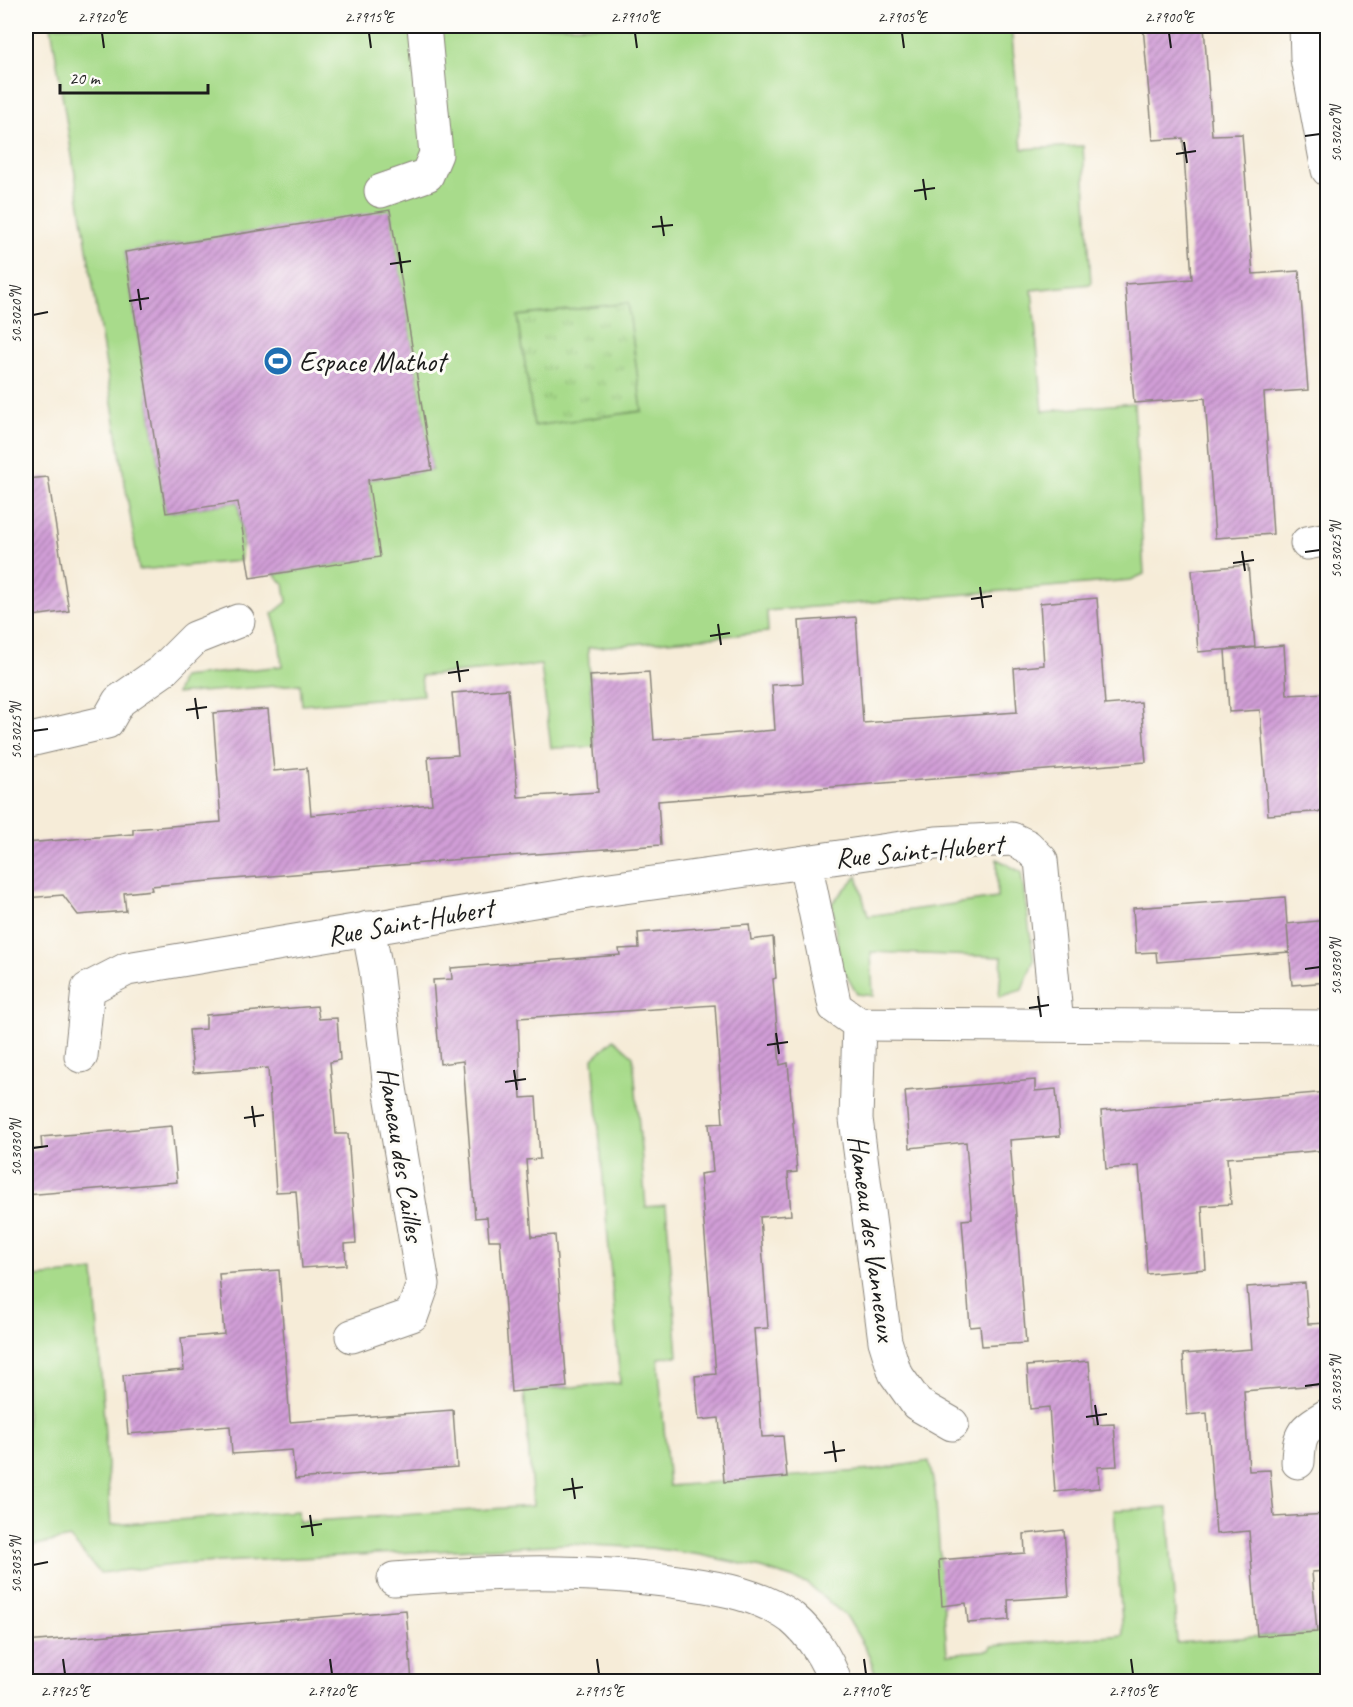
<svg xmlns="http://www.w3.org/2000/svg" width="1353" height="1707" viewBox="0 0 1353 1707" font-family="Caveat,sans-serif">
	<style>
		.grass { fill: #a8db8b; stroke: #627c54; stroke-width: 1.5 }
		.park { fill: url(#park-tufts); stroke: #627c54; stroke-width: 1.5 }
		.building { fill: url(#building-hatch) }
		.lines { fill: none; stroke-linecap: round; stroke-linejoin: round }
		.minor-casing { stroke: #89847a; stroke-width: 35 }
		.minor { stroke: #fff; stroke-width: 33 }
		.ticks { fill: none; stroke: #1c1c1c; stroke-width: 2 }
		.labels { text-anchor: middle; stroke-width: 6; stroke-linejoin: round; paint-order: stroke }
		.poi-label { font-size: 28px; fill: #1c1c1c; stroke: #fdfcf7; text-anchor: start }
		.street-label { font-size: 28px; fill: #1c1c1c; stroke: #fdfcf7 }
		.neatline { fill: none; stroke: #1c1c1c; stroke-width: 2 }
		.ticks-label { font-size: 15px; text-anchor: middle; fill: #1c1c1c }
	</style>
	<defs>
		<pattern id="park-tufts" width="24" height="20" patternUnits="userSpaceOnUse" patternTransform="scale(1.5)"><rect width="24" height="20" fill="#a8db8b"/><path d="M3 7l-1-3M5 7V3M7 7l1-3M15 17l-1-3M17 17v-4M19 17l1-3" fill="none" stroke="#90bb77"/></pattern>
		<pattern id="building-hatch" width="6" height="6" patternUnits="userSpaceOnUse" patternTransform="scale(1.5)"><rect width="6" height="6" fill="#d19ed7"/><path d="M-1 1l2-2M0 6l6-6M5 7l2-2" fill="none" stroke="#a980ae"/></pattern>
	</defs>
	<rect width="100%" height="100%" fill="#fdfcf7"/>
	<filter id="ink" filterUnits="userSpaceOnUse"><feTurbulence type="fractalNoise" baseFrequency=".0167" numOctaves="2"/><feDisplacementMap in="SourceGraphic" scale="12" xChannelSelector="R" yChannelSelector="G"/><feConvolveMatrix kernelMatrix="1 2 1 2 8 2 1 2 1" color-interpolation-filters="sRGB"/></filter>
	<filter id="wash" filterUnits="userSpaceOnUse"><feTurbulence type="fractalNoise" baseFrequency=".008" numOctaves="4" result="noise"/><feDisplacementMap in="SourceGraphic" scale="24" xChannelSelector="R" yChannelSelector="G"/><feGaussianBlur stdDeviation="1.35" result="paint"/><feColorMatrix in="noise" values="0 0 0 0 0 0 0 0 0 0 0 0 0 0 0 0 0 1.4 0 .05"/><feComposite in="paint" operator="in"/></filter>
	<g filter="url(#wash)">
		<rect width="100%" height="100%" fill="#f6ecd8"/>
		<g class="grass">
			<polygon points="51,26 1011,26 1022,149 1083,146 1091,284 1032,290 1043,411 1134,403 1144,574 1131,580 767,611 768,632 588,648 594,747 551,748 541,665 421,676 423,695 302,705 300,684 176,694 182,677 282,666 279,637 272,614 287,602 284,584 274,574 379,557 368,480 432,470 390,211 125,252 166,513 238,502 243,541 240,561 139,570"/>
			<polygon points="997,859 1021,872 1034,960 1022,990 999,997 1002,957 871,952 873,996 857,994 840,964 832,903 857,876 868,916 997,898"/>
			<polygon points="614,1039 633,1056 646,1207 666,1205 678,1356 658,1358 669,1486 873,1470 929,1461 935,1490 947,1654 990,1650 992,1646 1123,1635 1114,1510 1168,1508 1177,1643 1327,1631 1327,1681 878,1681 867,1651 847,1617 806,1583 761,1568 700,1555 651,1548 568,1544 183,1564 100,1573 70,1538 26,1547 26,1278 94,1271 111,1525 298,1511 299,1522 533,1506 524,1391 620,1383 593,1058"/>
		</g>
		<polygon class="park" points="628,303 642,411 534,426 518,316"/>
		<g id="blocks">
			<g class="building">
				<polygon points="1143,26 1204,26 1212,135 1242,134 1253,274 1299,271 1308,390 1264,393 1273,534 1215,538 1205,398 1134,403 1125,284 1192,279 1183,138 1153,140"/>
				<polygon points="390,210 432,470 368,480 380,557 250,578 238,502 166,513 125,252"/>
				<polygon points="48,477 69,611 26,617 26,479"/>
				<polygon points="1248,565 1255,647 1198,652 1192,570"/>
				<polygon points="1097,598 1105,705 1141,702 1146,762 658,801 661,845 436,861 436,862 151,886 152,890 124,893 126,911 78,915 63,895 26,898 26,843 133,834 133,829 221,822 213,713 268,709 274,771 307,768 311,815 432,804 428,757 458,755 452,693 508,689 518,797 598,792 590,676 649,672 654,740 775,730 772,685 803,683 799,621 856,617 863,723 1017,712 1014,668 1044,665 1040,603"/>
				<polygon points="1284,645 1287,695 1328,693 1328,749 1322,749 1328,811 1268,815 1260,710 1229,712 1225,650"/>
				<polygon points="1285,897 1287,924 1328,920 1328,982 1292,985 1287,925 1289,952 1157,962 1156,952 1136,953 1133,908"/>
				<polygon points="749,924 751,940 773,937 776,978 773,979 780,1065 788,1063 797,1172 788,1173 791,1215 760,1217 768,1328 754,1329 762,1437 783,1436 787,1477 724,1482 719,1418 699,1420 695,1376 716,1374 700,1174 713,1172 709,1124 723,1123 715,1005 518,1018 521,1098 536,1097 540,1159 526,1160 532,1237 555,1235 567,1387 511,1392 500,1240 489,1240 487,1217 475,1218 463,1061 440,1064 433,980 452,979 451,968 620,955 619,949 639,948 638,933"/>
				<polygon points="317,1006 319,1019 337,1018 340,1060 330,1062 336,1134 348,1134 356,1243 345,1244 346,1265 302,1268 296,1191 276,1192 268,1068 193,1073 189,1030 206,1029 206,1015"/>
				<polygon points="1035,1080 1035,1091 1056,1089 1060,1136 1010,1140 1026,1343 982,1346 980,1326 970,1327 962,1220 972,1219 966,1142 910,1148 905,1091"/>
				<polygon points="1328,1092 1328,1150 1227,1158 1231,1204 1202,1206 1206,1269 1147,1274 1139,1166 1106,1169 1101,1111"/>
				<polygon points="172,1126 177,1182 26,1195 26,1150 42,1149 41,1137"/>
				<polygon points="279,1270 290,1422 453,1410 457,1467 295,1479 292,1450 232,1454 230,1426 128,1434 123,1375 184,1370 181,1338 224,1334 219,1274"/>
				<polygon points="1305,1283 1308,1324 1328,1323 1328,1384 1244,1391 1249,1471 1270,1470 1274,1517 1328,1514 1328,1571 1312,1572 1317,1632 1257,1636 1249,1531 1216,1534 1207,1413 1187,1415 1183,1354 1252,1349 1247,1287"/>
				<polygon points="1089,1361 1094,1425 1114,1424 1117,1466 1098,1467 1099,1488 1055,1492 1049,1407 1030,1409 1027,1366"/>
				<polygon points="1064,1530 1069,1596 1008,1600 1009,1620 968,1623 966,1603 942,1606 939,1560 1025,1553 1024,1534"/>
				<polygon points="406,1610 412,1682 26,1682 26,1642"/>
			</g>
		</g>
	</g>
	<g filter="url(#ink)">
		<use href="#blocks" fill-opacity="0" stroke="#89847a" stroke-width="1.5"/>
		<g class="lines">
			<g class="minor-casing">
				<g id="minor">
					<polyline points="1306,26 1307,59 1328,170"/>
					<polyline points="381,191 427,175 436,154 424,26"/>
					<polyline points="1307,543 1328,539"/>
					<polyline points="26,741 107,722 119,701 162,671 195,638 238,621"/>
					<polyline points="859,1024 856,1119 885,1341 895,1373 917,1404 952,1424"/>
					<polyline points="1057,1025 1041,860 1027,846 1012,839 936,843 805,862 835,1007 859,1024 1328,1027"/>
					<polyline points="81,1056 88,989 127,969 588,892 805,862"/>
					<polyline points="352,1336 412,1315 423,1284 390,1088 376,970 368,928"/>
					<path d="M1298,1462C1299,1432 1303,1430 1328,1415"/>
					<path d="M394,1579C491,1572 588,1568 685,1583C721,1588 761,1595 792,1618C811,1634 827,1658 835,1682"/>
				</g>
			</g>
			<use href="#minor" class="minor"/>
		</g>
	</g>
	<path class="ticks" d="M102,33L104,48M369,33L371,48M635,33L637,48M902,33L904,48M1169,33L1171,48M1305,136L1320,134M1184,142L1187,163M1176,154L1196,151M923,179L926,200M914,191L935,188M661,216L664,236M652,227L673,225M399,252L402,273M390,264L411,261M138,289L141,310M129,301L149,298M33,315L48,312M1242,551L1245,571M1305,552L1320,550M1233,563L1254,560M980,587L983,608M971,599L992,596M718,624L721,645M710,636L730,633M457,661L460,682M448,673L469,670M195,698L198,719M186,710L207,707M33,731L48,729M1305,969L1320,967M1038,996L1041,1017M1029,1008L1049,1005M776,1033L779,1054M767,1045L788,1042M514,1070L517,1090M505,1082L526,1079M252,1106L255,1127M244,1118L264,1115M33,1148L48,1146M1305,1386L1320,1384M1095,1405L1098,1425M1086,1417L1107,1414M833,1441L836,1462M824,1453L845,1450M572,1478L575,1499M563,1490L583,1487M310,1515L313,1536M301,1527L322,1524M33,1565L48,1562M63,1659L65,1674M330,1659L332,1674M597,1659L599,1674M864,1659L866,1674M1131,1659L1133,1674"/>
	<defs>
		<g id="stadium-disc" transform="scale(1.5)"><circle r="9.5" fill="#1f6fb2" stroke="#fdfcf7"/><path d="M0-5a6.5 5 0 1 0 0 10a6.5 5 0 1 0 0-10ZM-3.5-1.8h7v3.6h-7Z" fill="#fff"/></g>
	</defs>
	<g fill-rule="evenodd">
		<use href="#stadium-disc" x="278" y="361"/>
	</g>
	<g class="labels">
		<g class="poi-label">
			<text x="299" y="371">Espace Mathot</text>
		</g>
		<g class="street-label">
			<text transform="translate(919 850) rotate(-5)" y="10">Rue Saint-Hubert</text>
			<text transform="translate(410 921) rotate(-10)" y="10">Rue Saint-Hubert</text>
			<text transform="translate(402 1154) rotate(81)" y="10">Hameau des Cailles</text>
			<text transform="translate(873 1238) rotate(82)" y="10">Hameau des Vanneaux</text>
		</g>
	</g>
	<rect width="1353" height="1707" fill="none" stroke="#fdfcf7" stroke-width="66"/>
	<path d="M60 84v9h148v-9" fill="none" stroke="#1c1c1c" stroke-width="3"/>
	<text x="69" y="84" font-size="18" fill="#1c1c1c" stroke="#fdfcf7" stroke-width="4.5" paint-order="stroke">20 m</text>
	<rect x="33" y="33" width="1287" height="1641" class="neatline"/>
	<g class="ticks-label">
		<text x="102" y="22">2.7920°E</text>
		<text x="369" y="22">2.7915°E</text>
		<text x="635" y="22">2.7910°E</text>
		<text x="902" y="22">2.7905°E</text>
		<text x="1169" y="22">2.7900°E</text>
		<text transform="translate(1336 134) rotate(-90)" y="5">50.3020°N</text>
		<text transform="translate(16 315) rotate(-90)" y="5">50.3020°N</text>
		<text transform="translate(1336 550) rotate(-90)" y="5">50.3025°N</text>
		<text transform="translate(16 731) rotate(-90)" y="5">50.3025°N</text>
		<text transform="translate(1336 967) rotate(-90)" y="5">50.3030°N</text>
		<text transform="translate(16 1148) rotate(-90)" y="5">50.3030°N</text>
		<text transform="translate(1336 1384) rotate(-90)" y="5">50.3035°N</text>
		<text transform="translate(16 1565) rotate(-90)" y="5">50.3035°N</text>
		<text x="65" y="1696">2.7925°E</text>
		<text x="332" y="1696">2.7920°E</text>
		<text x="599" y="1696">2.7915°E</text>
		<text x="866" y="1696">2.7910°E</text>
		<text x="1133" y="1696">2.7905°E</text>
	</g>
</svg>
